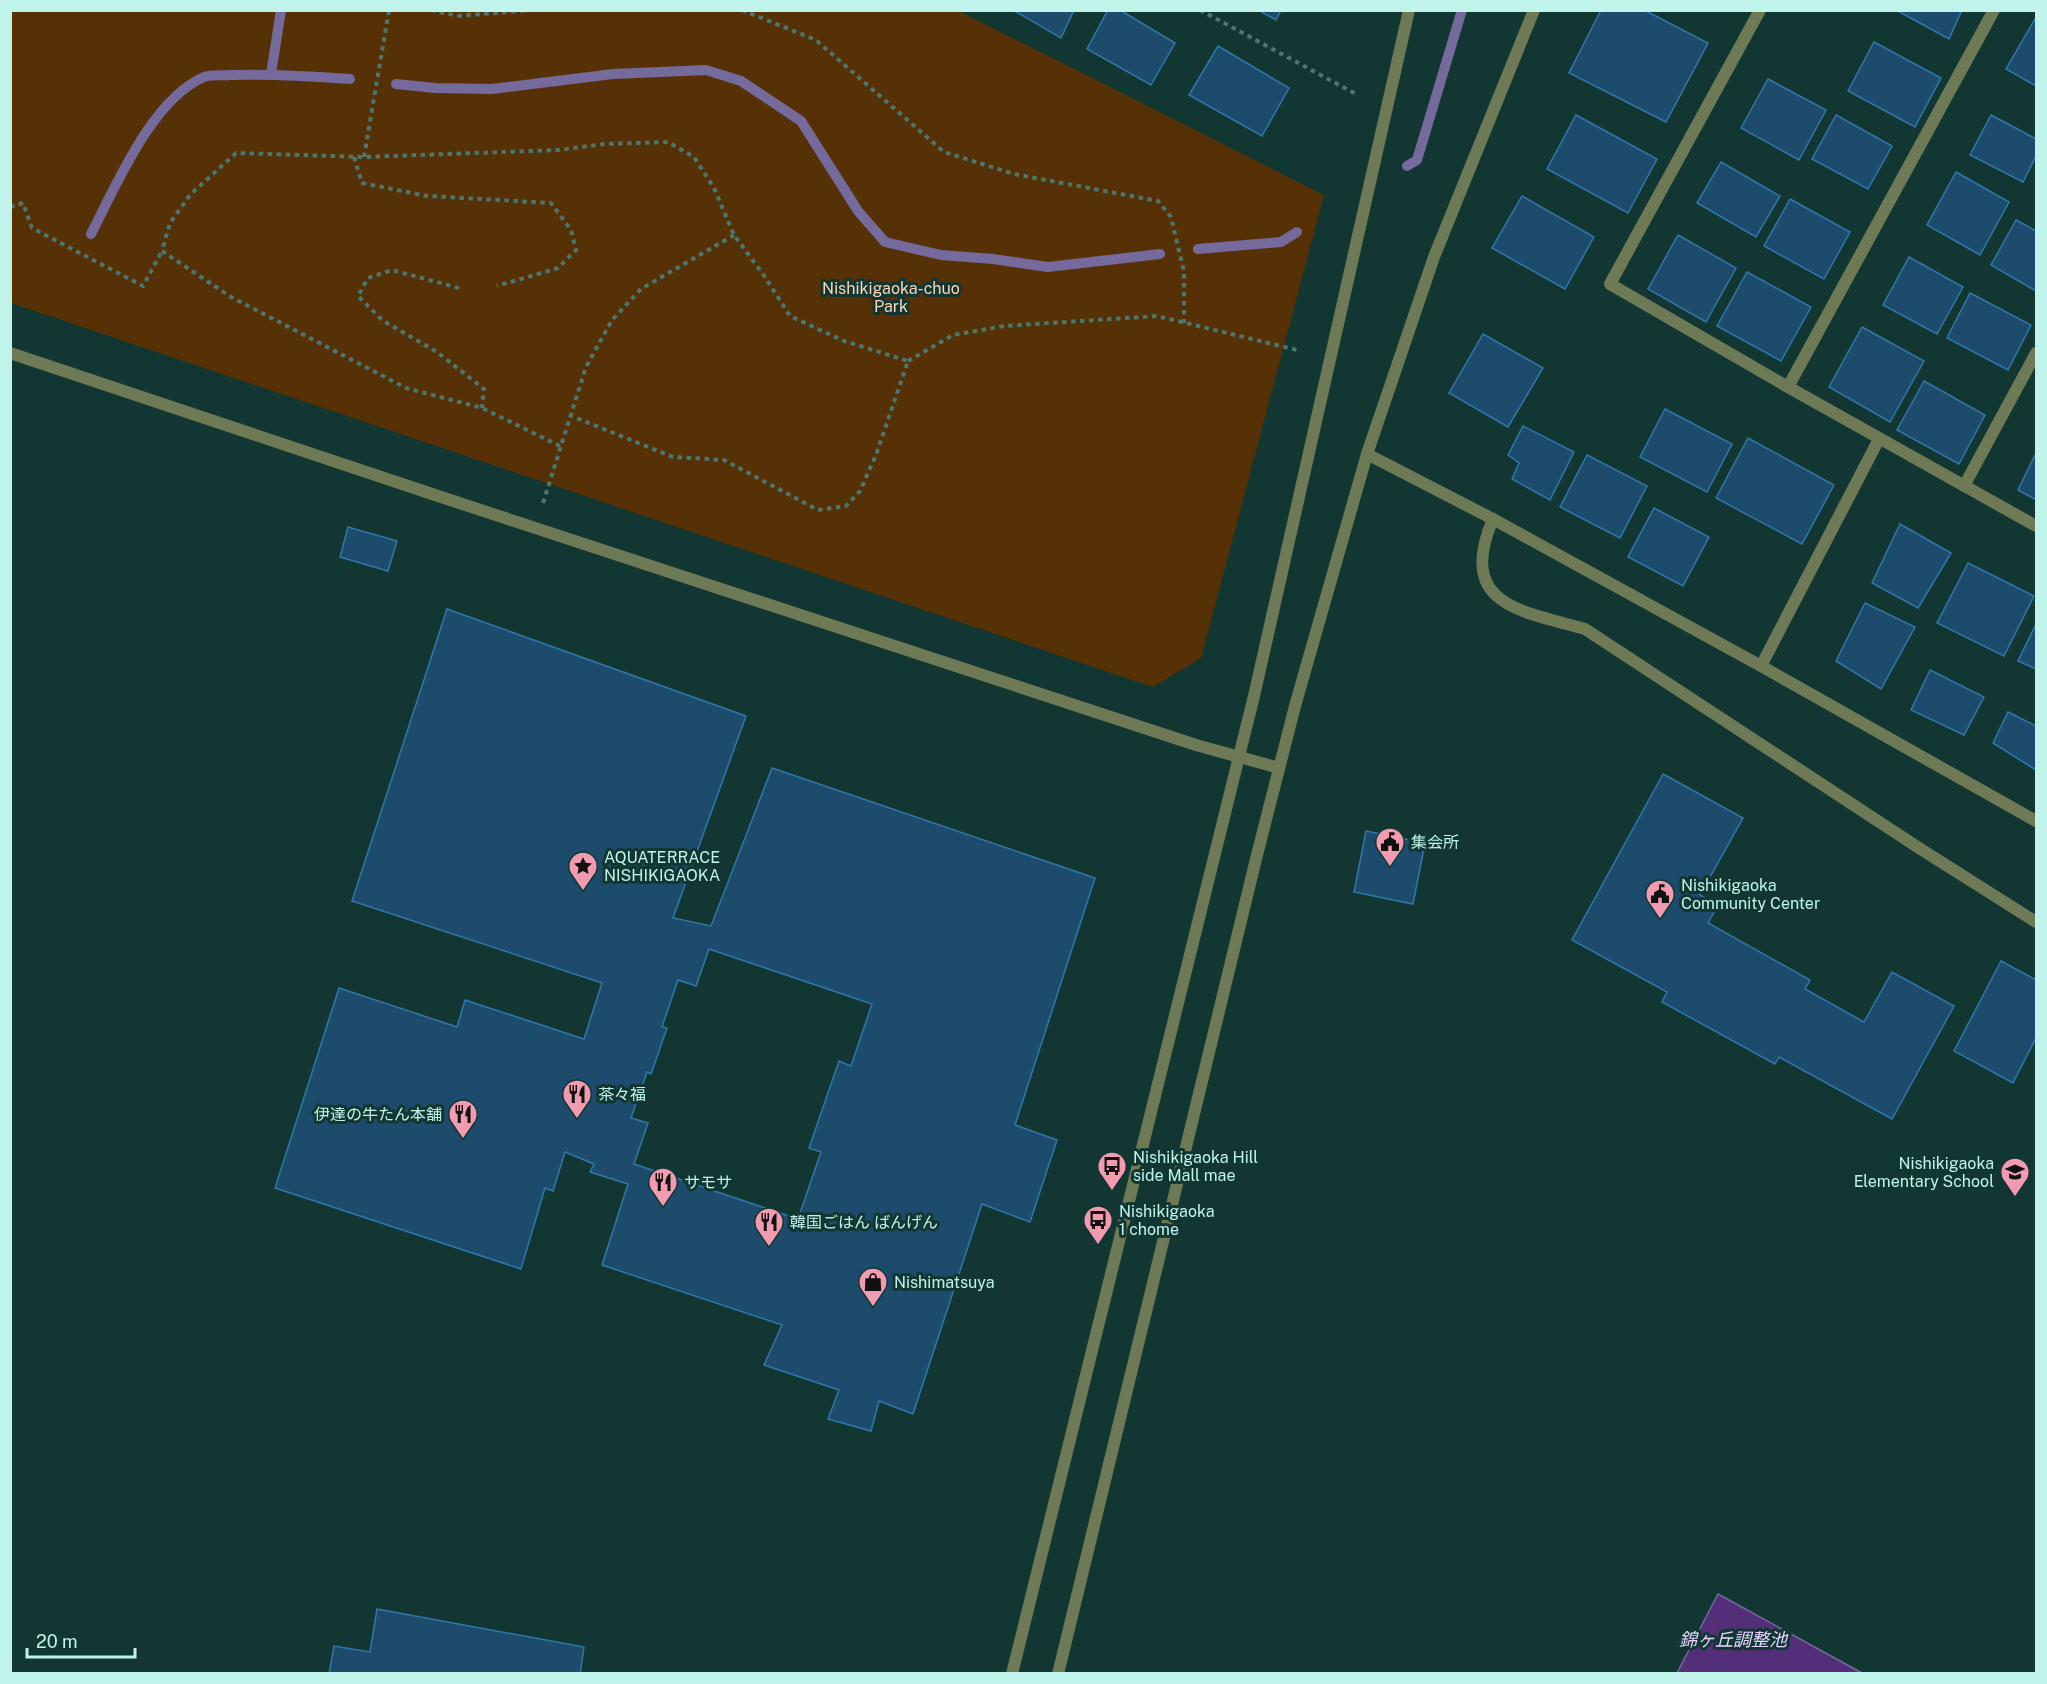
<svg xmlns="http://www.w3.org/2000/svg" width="2047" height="1684" viewBox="0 0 2047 1684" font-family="'Public Sans','Noto Sans JP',sans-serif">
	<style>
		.green { fill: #563105 }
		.water { fill: #532f7a; stroke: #746a9c; stroke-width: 1.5 }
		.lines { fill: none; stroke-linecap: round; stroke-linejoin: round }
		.stream { stroke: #746a9c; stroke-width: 10 }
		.building { fill: #1d4b6c; stroke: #3078ac; stroke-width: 1.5; fill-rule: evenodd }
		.path { stroke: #4c766f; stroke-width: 4; stroke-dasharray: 4.5 4.5; stroke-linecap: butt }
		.minor { stroke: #6e7a55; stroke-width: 12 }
		.tertiary { stroke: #6e7a55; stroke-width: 12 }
		.labels { text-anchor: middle; stroke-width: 6; stroke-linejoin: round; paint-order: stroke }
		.park-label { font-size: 16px; fill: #fcd5b4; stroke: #123732 }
		.poi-label { font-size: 16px; fill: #c0f3ea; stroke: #123732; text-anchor: start }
		.water-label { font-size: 18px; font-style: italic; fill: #e5d3ff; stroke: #123732 }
	</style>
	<rect width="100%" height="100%" fill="#123732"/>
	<polygon class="green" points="11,10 959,11 1324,195 1201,658 1153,687 11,303"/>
	<polygon class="water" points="1718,1594 1862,1673 1677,1673"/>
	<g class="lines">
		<g class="stream">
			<polyline points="271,74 281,10"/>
			<polyline points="396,84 435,88 492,89 613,74 706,70 741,81 801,121 858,211 885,242 941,255 993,259 1048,267 1160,254"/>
			<polyline points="1407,166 1417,160 1462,10"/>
			<path d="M91,234C116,186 152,99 204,77C212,74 223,76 231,75C271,74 310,76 350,79"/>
			<polyline points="1198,249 1281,242 1297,232"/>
		</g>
	</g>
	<g class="building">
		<polygon points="1013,10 1074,10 1061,38"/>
		<polygon points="1108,10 1120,10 1175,43 1151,85 1087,49"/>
		<polygon points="1258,10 1281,10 1276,20"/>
		<polygon points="1601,10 1644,10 1708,43 1666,122 1569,73"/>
		<polygon points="1896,10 1962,10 1949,39"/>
		<polygon points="2035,19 2036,20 2036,86 2006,69"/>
		<polygon points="1874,42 1941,78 1915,127 1848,91"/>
		<polygon points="1218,46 1289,88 1262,136 1189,95"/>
		<polygon points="1768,79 1826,110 1799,160 1741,128"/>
		<polygon points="1576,115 1657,159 1628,213 1547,169"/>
		<polygon points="1836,115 1892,146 1868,189 1812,159"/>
		<polygon points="1991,115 2036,139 2036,156 2023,182 1970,155"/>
		<polygon points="1721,162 1780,196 1756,237 1697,203"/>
		<polygon points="1956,172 2009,202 1980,255 1927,225"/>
		<polygon points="1522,196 1594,237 1565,289 1492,248"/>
		<polygon points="1790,199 1850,232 1824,279 1764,246"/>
		<polygon points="2016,220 2036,231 2036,291 1991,265"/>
		<polygon points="1678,235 1736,268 1706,322 1648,289"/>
		<polygon points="1909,257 1963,287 1937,334 1883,305"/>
		<polygon points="1747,272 1811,307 1781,361 1717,326"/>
		<polygon points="1970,293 2031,325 2008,370 1947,338"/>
		<polygon points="1862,327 1924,361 1890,422 1829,387"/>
		<polygon points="1483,334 1543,368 1508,427 1449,393"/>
		<polygon points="1924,381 1985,415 1959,464 1897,430"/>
		<polygon points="1665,409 1732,444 1707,492 1640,457"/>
		<polygon points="1523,426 1574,452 1550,500 1512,479 1519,463 1508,455"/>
		<polygon points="1748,438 1834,485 1802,544 1716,498"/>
		<polygon points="2036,453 2036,500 2018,490"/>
		<polygon points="1587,455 1647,486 1620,538 1560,507"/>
		<polygon points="1654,508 1709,537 1683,586 1628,557"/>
		<polygon points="1900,524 1951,553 1918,608 1872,583"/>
		<polygon points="348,527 397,541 388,571 340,557"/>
		<polygon points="1968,563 2034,596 2004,656 1937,623"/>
		<polygon points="1865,603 1915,627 1881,689 1836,661"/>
		<path d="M447,609L746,716L673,918L711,926L772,768L1095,878L1015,1125L1057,1140L1030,1222L982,1204L913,1414L879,1401L871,1431L828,1419L839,1390L764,1365L782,1325L602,1265L628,1184L590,1172L594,1164L565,1152L553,1191L545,1188L521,1269L275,1188L339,988L457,1027L465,1000L584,1039L602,983L352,901ZM709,949L872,1004L851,1066L839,1061L809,1148L821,1152L798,1219L634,1164L648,1123L631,1118L647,1072L651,1074L667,1028L662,1027L678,980L696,986Z"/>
		<polygon points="2036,624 2036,669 2018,661"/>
		<polygon points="1930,670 1984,697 1964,735 1911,710"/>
		<polygon points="2008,712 2036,726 2036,770 1993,743"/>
		<polygon points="1663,774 1743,818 1700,895 1718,905 1708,923 1810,980 1805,989 1864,1022 1892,972 1954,1006 1892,1119 1779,1057 1775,1064 1662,1002 1667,992 1572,940"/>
		<polygon points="1366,831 1425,843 1413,904 1354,892"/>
		<polygon points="2001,961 2036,980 2036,1038 2013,1083 1954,1051"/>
		<polygon points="377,1609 584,1647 580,1674 329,1674 334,1646 370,1652"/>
	</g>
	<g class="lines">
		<g class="path">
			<polyline points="431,10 458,16 532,10"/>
			<polyline points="742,10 816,40 944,152 1014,174 1158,201 1171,217 1184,272 1184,323"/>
			<polyline points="1200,10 1356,94"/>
			<polyline points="354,157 362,183 427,196 551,203 571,230 576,250 558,268 497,286"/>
			<polyline points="364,157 389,10"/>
			<polyline points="10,207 23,203 32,228 143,286 162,251"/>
			<polyline points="459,288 392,270 368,278 358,296 382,320 437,352 484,389 482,408"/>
			<polyline points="908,361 953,335 1004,326 1157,316 1297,350"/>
			<polyline points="560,446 482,408 406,388 231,297 162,251 170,223 190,195 236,153 364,157 558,150 605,144 668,142 694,157 714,188 734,235 763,274 790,316 844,341 908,361 876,455 860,491 846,506 818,510 724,460 673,457 569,415"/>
			<polyline points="543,503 586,367 612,320 641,289 734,235"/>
		</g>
		<g class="minor">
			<polyline points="1760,10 1610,284 1788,387 2036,526"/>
			<polyline points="1788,387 1994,10"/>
			<polyline points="1367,454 1493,519 1761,666 2036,821"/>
			<polyline points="1964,486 2036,353"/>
			<path d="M1493,519C1456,605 1521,611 1585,629L1919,848L2036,922"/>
			<polyline points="1761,666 1879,439"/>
		</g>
		<g class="tertiary">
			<polyline points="10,353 438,496 1196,745 1279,768"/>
			<polyline points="1012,1674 1254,696 1409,10"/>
			<polyline points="1058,1674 1256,859 1295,706 1367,454 1434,257 1534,10"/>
		</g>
	</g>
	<defs>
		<g id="civic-pin" transform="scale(1.5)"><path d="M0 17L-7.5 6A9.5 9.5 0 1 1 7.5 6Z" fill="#f29ab0" stroke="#123732"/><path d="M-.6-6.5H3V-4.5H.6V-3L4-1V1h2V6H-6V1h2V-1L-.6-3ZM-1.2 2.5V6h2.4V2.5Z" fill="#111"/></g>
		<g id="sight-pin" transform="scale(1.5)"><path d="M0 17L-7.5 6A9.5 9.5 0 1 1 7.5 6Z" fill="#f29ab0" stroke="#123732"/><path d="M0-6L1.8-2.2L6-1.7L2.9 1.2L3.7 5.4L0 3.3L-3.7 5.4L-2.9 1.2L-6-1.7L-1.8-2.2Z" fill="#111"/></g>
		<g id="restaurant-pin" transform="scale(1.5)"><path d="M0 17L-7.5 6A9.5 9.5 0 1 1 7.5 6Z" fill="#f29ab0" stroke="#123732"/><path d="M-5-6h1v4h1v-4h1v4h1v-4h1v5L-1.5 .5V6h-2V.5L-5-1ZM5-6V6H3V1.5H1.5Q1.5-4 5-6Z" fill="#111"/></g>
		<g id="bus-pin" transform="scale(1.5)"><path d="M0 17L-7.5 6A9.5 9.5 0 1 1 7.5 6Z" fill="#f29ab0" stroke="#123732"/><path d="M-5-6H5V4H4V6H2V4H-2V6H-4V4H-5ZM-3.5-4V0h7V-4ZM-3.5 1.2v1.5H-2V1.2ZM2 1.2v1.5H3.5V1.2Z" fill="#111"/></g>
		<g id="school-pin" transform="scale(1.5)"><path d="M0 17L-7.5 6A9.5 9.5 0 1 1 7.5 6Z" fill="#f29ab0" stroke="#123732"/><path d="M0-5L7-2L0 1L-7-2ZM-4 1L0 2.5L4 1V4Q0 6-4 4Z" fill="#111"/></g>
		<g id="shop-pin" transform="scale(1.5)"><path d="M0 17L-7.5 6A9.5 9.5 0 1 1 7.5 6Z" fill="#f29ab0" stroke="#123732"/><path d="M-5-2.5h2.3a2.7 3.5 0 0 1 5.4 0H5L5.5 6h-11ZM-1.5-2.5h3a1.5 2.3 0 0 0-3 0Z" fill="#111"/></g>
	</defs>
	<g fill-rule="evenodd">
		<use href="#civic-pin" x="1390" y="842"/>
		<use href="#sight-pin" x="583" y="866"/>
		<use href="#civic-pin" x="1660" y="894"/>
		<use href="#restaurant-pin" x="577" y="1094"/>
		<use href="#restaurant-pin" x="463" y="1114"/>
		<use href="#bus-pin" x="1112" y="1166"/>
		<use href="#school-pin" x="2015" y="1172"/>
		<use href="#restaurant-pin" x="663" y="1182"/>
		<use href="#bus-pin" x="1098" y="1220"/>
		<use href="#restaurant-pin" x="769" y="1222"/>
		<use href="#shop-pin" x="873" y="1282"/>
	</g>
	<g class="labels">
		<g class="park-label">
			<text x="891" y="294">Nishikigaoka-chuo<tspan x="891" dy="18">Park</tspan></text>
		</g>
		<g class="poi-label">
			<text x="1411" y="848">集会所</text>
			<text x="604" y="863">AQUATERRACE<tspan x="604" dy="18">NISHIKIGAOKA</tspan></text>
			<text x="1681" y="891">Nishikigaoka<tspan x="1681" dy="18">Community Center</tspan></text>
			<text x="598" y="1100">茶々福</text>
			<text x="442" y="1120" text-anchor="end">伊達の牛たん本舗</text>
			<text x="1133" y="1163">Nishikigaoka Hill<tspan x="1133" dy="18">side Mall mae</tspan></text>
			<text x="1994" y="1169" text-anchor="end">Nishikigaoka<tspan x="1994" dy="18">Elementary School</tspan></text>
			<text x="684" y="1188">サモサ</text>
			<text x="1119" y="1217">Nishikigaoka<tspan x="1119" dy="18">1 chome</tspan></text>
			<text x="790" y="1228">韓国ごはん ばんげん</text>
			<text x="894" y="1288">Nishimatsuya</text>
		</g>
		<g class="water-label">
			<text x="1733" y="1646">錦ヶ丘調整池</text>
		</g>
	</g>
	<rect width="2047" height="1684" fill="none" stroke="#c0f3ea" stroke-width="24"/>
	<path d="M27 1648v9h108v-9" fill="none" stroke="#c0f3ea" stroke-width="3"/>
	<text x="36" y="1648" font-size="18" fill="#c0f3ea" stroke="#123732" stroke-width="4.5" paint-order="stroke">20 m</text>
</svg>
